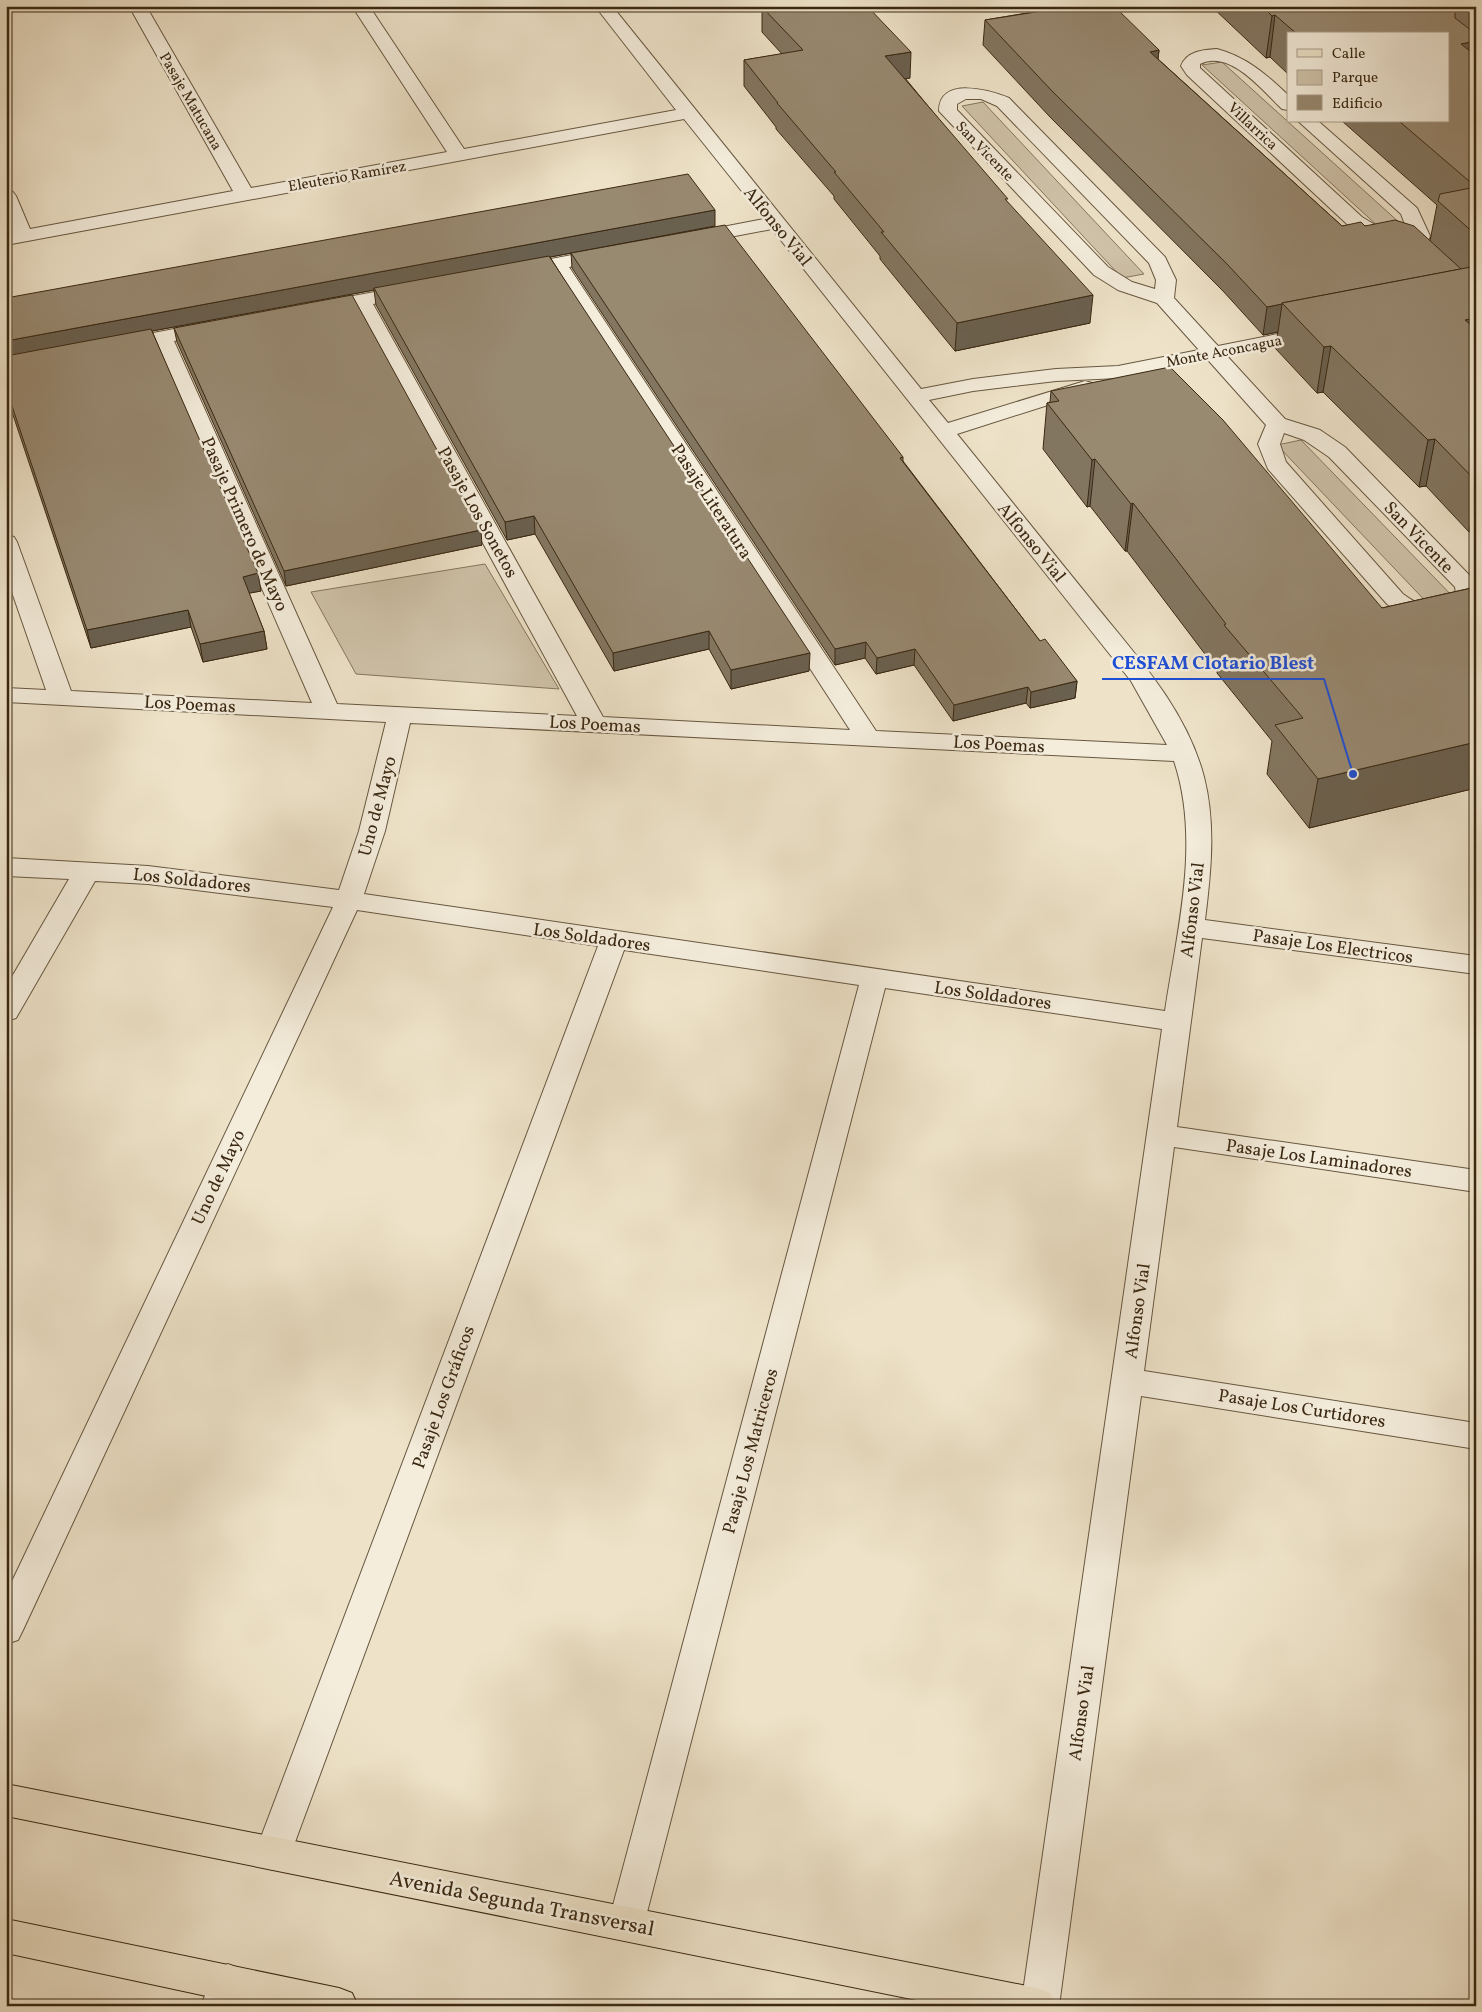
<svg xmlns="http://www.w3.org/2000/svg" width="1482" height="2012" viewBox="0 0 1482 2012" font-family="Vollkorn,serif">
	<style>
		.green { fill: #cfc3aa; stroke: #84765e }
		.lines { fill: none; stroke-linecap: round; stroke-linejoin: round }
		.minor-casing { stroke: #675740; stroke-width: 2 }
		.major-casing { stroke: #3a2812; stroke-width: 2 }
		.minor { fill: #f4eddc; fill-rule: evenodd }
		.major { fill: #eee3c9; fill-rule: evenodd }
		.wall { fill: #837661; stroke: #3a2812 }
		.shaded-wall { fill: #6a604f; stroke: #3a2812 }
		.building { fill: #988971; stroke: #3a2812 }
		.labels { text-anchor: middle; stroke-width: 5; stroke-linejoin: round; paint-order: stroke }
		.far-street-label { font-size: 15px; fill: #3a2812; stroke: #f4eddc }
		.street-label { font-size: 18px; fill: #3a2812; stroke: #f4eddc }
		.near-street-label { font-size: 21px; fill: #3a2812; stroke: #f4eddc }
		.leader { fill: none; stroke: #1d4ed8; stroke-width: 2 }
		.callout-dot { fill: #1d4ed8; stroke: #f4eddc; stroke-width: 2 }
		.callout-label { font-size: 19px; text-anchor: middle; font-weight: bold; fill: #1d4ed8; stroke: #f4eddc; stroke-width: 5; stroke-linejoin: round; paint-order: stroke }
	</style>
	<rect width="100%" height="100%" fill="#eee3c9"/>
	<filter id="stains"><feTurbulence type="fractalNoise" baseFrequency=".004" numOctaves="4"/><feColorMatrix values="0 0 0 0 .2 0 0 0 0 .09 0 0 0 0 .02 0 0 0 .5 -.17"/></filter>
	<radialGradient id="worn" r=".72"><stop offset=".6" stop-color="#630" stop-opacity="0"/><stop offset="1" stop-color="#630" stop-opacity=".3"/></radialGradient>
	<g class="green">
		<polygon points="1222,62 1402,225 1381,229 1202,65"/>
		<polygon points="983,102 1144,274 1122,278 962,106"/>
		<polygon points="1301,440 1459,603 1433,609 1277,445"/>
		<polygon points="485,564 559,689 356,674 311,592"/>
	</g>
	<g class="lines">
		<g class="minor-casing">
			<g id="minor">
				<path d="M129,6H146L251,188L447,152L352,6H369L464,149L676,110L595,6H612L921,389L973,379L1056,369L1118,366L1199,350L1157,303L1118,290L1094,275L939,111C939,76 990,90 1009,98L1165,257L1176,280L1174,298L1218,346L1313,327L1320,329L1323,333L1320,337L1227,356L1285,419L1320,430L1345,447L1476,582V610C1457,637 1407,619 1387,604L1268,469L1258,444L1266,425L1208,360L1118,378L1056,381L973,391L929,400L948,423L1085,381L1092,383L1096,387L1092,391L957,434C1001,488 1044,542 1088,596C1132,651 1186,707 1204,777C1216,824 1211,872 1205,920L1476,956V974L1202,938L1177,1127L1476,1170V1192L1174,1147L1144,1371L1476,1423V1449L1141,1396L1059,2006H1021L1162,1029L885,988L644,1924L639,1936L626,1941L613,1936L608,1924L859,985L624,950L291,1853L286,1865L273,1870L260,1865L255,1853L598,946L357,910L23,1630L18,1640L6,1644V1594L333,907L148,884L95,881L16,1018L6,1021V987L69,879L6,876V858L148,866L339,890L359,831L386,722L6,702V688L46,690L6,575V535L14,537L17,542L71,691L312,703L155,344L118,351L111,349L108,345L111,341L211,322L218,324L221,328L218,332L174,341L337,704L577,716L355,308L320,314L313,312L310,308L313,304L320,302L413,285L420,287L423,291L420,295L373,304L603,717L850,730L552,271L519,277L512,275L509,271L512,267L519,265L609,248L616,250L619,254L616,258L569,267L876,731L1167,745L1131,681L772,229L693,244L686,242L683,238L686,234L764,219L684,119L6,245V233L12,232L6,219V190L13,192L16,196L30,229L233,191ZM966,99H981L997,106L1149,263L1156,280L1155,289L1132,282L1108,267L957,110V104ZM1284,433L1304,440L1329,457L1455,587L1457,599L1454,605C1438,616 1417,604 1403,594L1286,462L1280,444ZM410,723L1174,761C1201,841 1177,931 1165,1011L364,894L385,831Z"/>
				<path d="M1217,49C1247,57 1267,75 1288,95V110L1282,109C1262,90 1230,49 1200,64V68L1362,217L1385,231L1410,238L1401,214L1298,121H1318L1417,208L1430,236L1424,251L1417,253L1371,239L1348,225L1187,75L1181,66C1187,51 1203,50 1217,49Z"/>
				<polygon points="228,1964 241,1969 247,1982 239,2006 201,2006 215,1969"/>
			</g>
		</g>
		<g class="major-casing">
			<g id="major">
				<polygon points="6,1784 1037,1988 1050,1993 1056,2006 946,2006 6,1816"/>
				<polygon points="6,1919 339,1988 352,1993 358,2006 253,2006 6,1953"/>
			</g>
		</g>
		<use href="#minor" class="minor"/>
		<use href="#major" class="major"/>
	</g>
	<g class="wall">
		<polygon points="1211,6 1476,6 1476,536 1472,531 1469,532 1426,486 1419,487 1323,392 1317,393 1275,348 1278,332 1263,335 1223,291 1050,117 983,45 985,20 1045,10 1045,7 1159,50 1158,59 1342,226 1365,226 1430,241 1437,205 1342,121 1448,121 1448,34 1288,34 1288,74 1270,57 1266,58"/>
		<polygon points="762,7 910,78 905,78 1007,202 1090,323 955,351 880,259 880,256 834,199 834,196 776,129 776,127 744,86 744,60 782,54 762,32"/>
		<polygon points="715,226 550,257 809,671 731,689 709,649 614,671 535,534 507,540 376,305 374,290 152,331 261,591 249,593 264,631 267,649 203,662 191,627 91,648 6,394 6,298"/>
		<polygon points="571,253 903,457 903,461 1040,641 1077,681 1075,698 1030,708 1026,703 953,721 914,665 876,674 865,658 835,665 572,268"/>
		<polygon points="174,328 482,545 286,586 177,342"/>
		<polygon points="1051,391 1382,608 1476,587 1476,788 1309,828 1267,774 1272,741 1217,673 1217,670 1127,551 1125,551 1090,506 1087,507 1043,449 1047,403 1050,402"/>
	</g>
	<g class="shaded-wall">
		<polygon points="1275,15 1270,57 1266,58 1272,16"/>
		<polygon points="1476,41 1476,82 1461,44"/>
		<polygon points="1159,50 1156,76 1150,52"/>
		<polygon points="911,52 910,78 884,82 885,56"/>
		<polygon points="715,210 715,226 375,290 374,288 374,290 6,358 6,341"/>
		<polygon points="1093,295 1090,323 955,351 957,323"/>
		<polygon points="1282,304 1278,332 1263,335 1267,307"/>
		<polygon points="1476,313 1476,354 1465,320"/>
		<polygon points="1331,346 1323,392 1317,393 1324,347"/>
		<polygon points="1435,439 1426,486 1419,487 1428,440"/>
		<polygon points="1095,459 1090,506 1087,507 1092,460"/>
		<polygon points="1476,499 1476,512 1472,531 1469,532"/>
		<polygon points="1133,503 1127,551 1125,551 1131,504"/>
		<polygon points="534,516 535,534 507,540 505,522"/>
		<polygon points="481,530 482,545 286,586 284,571"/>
		<polygon points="258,573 261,591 245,594 243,577"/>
		<polygon points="188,610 191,627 91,648 87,630"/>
		<polygon points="264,631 267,649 203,662 200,644"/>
		<polygon points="709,631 709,649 614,671 613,653"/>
		<polygon points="866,642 865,658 835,665 835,649"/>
		<polygon points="915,649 914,665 876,674 877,658"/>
		<polygon points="810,653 809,671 731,689 731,670"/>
		<polygon points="1077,681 1075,698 1030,708 1031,692"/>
		<polygon points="1028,687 1026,703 953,721 954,705"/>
		<polygon points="1476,742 1476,788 1309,828 1318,779"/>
	</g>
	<g class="building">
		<polygon points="766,6 867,6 911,52 885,56 1008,199 1005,199 1093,295 957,323 881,232 884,232 834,172 836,172 777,103 778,103 744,60 803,50 762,7"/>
		<polygon points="1050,6 1114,6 1159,50 1150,52 1342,226 1361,222 1365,226 1395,220 1414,226 1461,269 1282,303 1282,304 1267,307 1227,264 1052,91 985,20 1048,10 1045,7"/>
		<polygon points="1262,6 1455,6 1455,18 1476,34 1476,41 1461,44 1476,56 1476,187 1399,121 1448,121 1448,34 1297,34 1275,15 1272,16"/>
		<polygon points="1468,6 1476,6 1476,13"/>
		<polygon points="688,174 715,210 6,341 6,298"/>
		<polygon points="1476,187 1476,235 1438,201 1440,194"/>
		<polygon points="725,225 903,457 900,458 1040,641 1045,639 1077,681 1031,692 1028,687 954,705 915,649 877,658 866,642 835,649 571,253"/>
		<polygon points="549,256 810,653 731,670 709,631 613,653 534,516 505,522 374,288"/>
		<polygon points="1476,266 1476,318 1465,320 1476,329 1476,481 1435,439 1428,440 1331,346 1324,347 1282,303"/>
		<polygon points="352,295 481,530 284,571 174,328"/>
		<polygon points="151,329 258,573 243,577 264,631 200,644 188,610 87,630 6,388 6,356"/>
		<polygon points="1170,367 1223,420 1382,608 1476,587 1476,742 1318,779 1275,725 1303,718 1224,625 1226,624 1133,503 1131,504 1095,459 1092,460 1047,403 1059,401 1051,391"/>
	</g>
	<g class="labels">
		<g class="far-street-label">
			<text transform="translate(191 101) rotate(60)" y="5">Pasaje Matucana</text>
			<text transform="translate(1253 126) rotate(43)" y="5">Villarrica</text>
			<text transform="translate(985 151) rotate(46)" y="5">San Vicente</text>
			<text transform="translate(347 176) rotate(-10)" y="5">Eleuterio Ramírez</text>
			<text transform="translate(1224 351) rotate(-11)" y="5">Monte Aconcagua</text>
		</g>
		<g class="street-label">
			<text transform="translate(778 226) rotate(51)" y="6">Alfonso Vial</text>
			<text transform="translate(712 501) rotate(57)" y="6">Pasaje Literatura</text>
			<text transform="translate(478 512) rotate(61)" y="6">Pasaje Los Sonetos</text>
			<text transform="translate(245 524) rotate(66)" y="6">Pasaje Primero de Mayo</text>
			<text transform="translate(1419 537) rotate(46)" y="6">San Vicente</text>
			<text transform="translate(1032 542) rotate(51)" y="6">Alfonso Vial</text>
			<text transform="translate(190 704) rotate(3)" y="6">Los Poemas</text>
			<text transform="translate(595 724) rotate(3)" y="6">Los Poemas</text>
			<text transform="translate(999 744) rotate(3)" y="6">Los Poemas</text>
			<text transform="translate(377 806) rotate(-75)" y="6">Uno de Mayo</text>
			<text transform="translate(192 880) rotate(6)" y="6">Los Soldadores</text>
			<text transform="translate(1192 910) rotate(-83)" y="6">Alfonso Vial</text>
			<text transform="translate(592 937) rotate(8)" y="6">Los Soldadores</text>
			<text transform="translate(1333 946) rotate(8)" y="6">Pasaje Los Electricos</text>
			<text transform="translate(993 995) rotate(8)" y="6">Los Soldadores</text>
			<text transform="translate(1319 1158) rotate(8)" y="6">Pasaje Los Laminadores</text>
			<text transform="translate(218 1177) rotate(-65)" y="6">Uno de Mayo</text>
			<text transform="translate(1137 1311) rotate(-82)" y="6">Alfonso Vial</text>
			<text transform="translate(443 1397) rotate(-70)" y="6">Pasaje Los Gráficos</text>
			<text transform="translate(1302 1408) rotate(9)" y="6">Pasaje Los Curtidores</text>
			<text transform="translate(750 1451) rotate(-75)" y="6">Pasaje Los Matriceros</text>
			<text transform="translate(1081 1713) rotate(-82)" y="6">Alfonso Vial</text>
		</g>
		<g class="near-street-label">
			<text transform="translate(522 1903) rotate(11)" y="7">Avenida Segunda Transversal</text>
		</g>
	</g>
	<path class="leader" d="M1353 774L1324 679H1102"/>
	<circle class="callout-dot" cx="1353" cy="774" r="5"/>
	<g class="callout-label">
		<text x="1213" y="669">CESFAM Clotario Blest</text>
	</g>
	<rect width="1482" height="2012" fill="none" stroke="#eee3c9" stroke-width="25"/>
	<rect x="8" y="8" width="1467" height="1997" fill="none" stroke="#3a2812" stroke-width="2.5"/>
	<rect x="12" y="12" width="1457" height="1987" fill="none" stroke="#3a2812"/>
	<rect x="1287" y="32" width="162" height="90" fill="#f4eddc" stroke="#aa9e8b"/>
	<rect x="1297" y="49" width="25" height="8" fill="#eee3c9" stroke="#aa9e8b"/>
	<text x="1332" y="58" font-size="15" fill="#3a2812">Calle</text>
	<rect x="1297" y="70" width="25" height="15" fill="#cfc3aa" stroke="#aa9e8b"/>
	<text x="1332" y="82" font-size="15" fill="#3a2812">Parque</text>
	<rect x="1297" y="95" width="25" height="15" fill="#988971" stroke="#aa9e8b"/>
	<text x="1332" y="108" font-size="15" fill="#3a2812">Edificio</text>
	<rect width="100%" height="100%" filter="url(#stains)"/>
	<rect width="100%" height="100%" fill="url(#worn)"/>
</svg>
